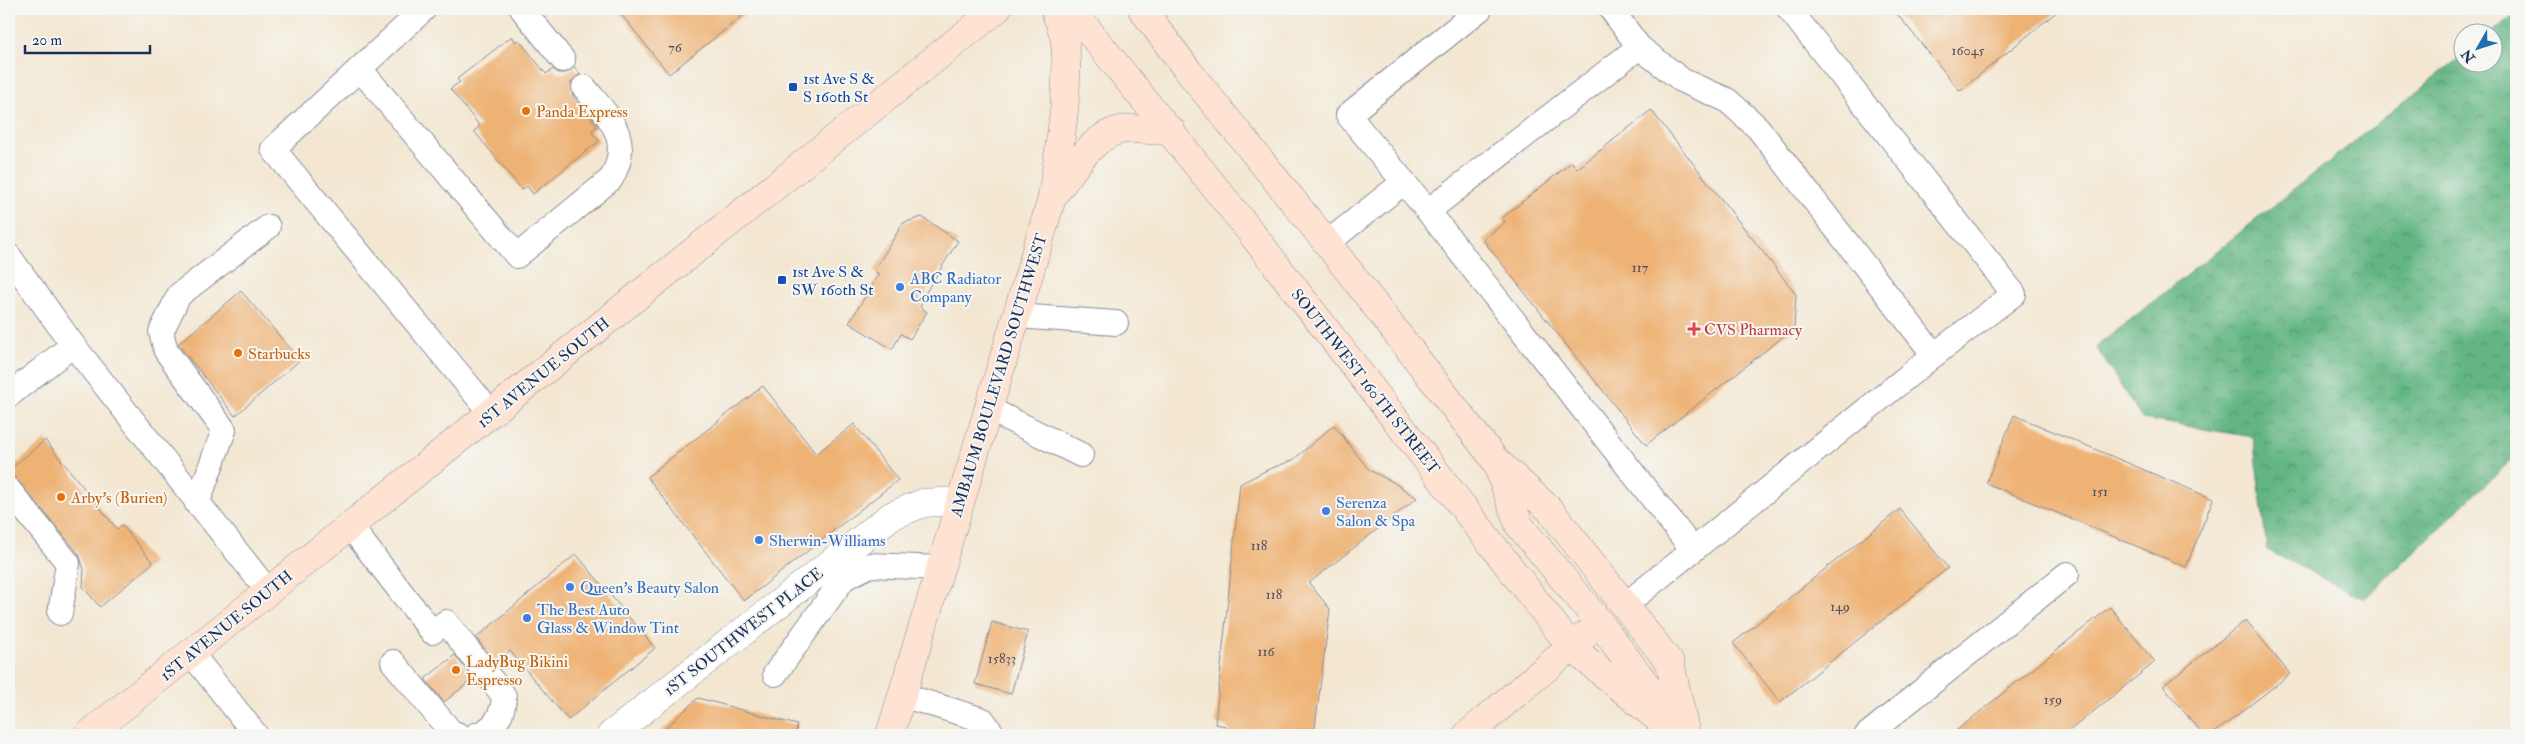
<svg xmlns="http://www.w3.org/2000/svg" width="2525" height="744" viewBox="0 0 2525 744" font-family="'IM FELL Double Pica',serif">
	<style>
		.forest { fill: url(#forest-crowns); stroke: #3f7270 }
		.building { fill: #eeb274 }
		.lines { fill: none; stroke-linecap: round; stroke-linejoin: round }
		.lane-casing { stroke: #878b98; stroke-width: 26 }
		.street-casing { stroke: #878b98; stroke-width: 29 }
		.secondary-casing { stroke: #878b98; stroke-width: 29 }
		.lane { stroke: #fff; stroke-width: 24 }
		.street { stroke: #fff; stroke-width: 28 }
		.secondary { stroke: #fee3d2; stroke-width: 28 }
		.transit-dot { fill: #1a4fb4; stroke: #f6f6f2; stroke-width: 2 }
		.food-dot { fill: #e8710a; stroke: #f6f6f2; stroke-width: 2 }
		.shop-dot { fill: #3f7fe0; stroke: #f6f6f2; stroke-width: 2 }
		.health-dot { fill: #e0444e; stroke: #f6f6f2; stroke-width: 2 }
		.labels { text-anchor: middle; stroke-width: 4; stroke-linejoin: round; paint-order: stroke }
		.number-label { font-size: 14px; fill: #505064 }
		.transit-label { font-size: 16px; fill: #164399; stroke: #f6f6f2; text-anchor: start }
		.food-label { font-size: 16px; fill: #c56008; stroke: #f6f6f2; text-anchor: start }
		.shop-label { font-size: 16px; fill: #366cbe; stroke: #f6f6f2; text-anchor: start }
		.health-label { font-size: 16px; fill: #be3a42; stroke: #f6f6f2; text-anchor: start }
		.street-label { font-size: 16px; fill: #1b2f5e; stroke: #f6f6f2 }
	</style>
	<defs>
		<pattern id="forest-crowns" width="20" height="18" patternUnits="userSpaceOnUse" patternTransform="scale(1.25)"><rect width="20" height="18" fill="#63b683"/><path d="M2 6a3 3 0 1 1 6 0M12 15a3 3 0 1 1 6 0" fill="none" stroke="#51946e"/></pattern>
	</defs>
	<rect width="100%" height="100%" fill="#f6f6f2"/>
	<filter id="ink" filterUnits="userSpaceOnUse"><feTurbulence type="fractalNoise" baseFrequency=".02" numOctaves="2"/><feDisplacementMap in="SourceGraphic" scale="10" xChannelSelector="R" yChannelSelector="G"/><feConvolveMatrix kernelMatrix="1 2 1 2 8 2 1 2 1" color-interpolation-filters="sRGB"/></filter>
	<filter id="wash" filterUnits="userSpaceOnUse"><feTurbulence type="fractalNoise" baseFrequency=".0096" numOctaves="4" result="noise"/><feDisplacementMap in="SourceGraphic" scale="20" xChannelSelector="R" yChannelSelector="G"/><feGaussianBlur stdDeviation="1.12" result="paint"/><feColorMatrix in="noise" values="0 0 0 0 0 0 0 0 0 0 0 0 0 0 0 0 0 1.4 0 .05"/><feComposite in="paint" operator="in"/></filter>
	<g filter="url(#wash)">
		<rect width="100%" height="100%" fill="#f3e7d2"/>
		<polygon class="forest" points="2516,14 2516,459 2510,461 2364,599 2267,550 2253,437 2142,419 2096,347 2462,56 2462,62 2492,62 2492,32"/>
		<g id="blocks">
			<g class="building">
				<polygon points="617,9 751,9 669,74"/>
				<polygon points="1893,9 2060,9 1960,91"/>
				<polygon points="512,36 516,42 519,40 546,74 553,69 558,73 566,73 574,67 580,74 571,83 573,96 597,126 591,131 599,141 533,194 527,186 522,190 474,131 480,126 450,89 460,82 457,79"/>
				<polygon points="1651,110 1796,294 1794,328 1646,445 1483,240 1505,222 1502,218 1572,162 1577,169"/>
				<polygon points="922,217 958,241 921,300 923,301 920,307 927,312 910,339 901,334 892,349 849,323 879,274 874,271 903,223"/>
				<polygon points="241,291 300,360 235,416 178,344"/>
				<polygon points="763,386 816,454 854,424 898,480 744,601 647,477"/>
				<polygon points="2014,415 2213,499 2186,567 1986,483"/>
				<polygon points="1334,425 1369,470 1393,482 1417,498 1309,583 1330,609 1314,735 1233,735 1226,726 1215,724 1240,484 1267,470 1293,460"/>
				<polygon points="45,440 117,529 122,525 153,563 100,607 83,587 84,569 79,554 9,470"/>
				<polygon points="1900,509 1948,568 1780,702 1733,643"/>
				<polygon points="576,554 655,648 568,720 510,651 495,662 476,638"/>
				<polygon points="2110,607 2155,662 2064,735 1951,735"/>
				<polygon points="2246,620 2290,674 2212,735 2203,735 2163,686"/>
				<polygon points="992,622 1028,632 1011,694 975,684"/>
				<polygon points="455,655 473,679 444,702 425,679"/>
				<polygon points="698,698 797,725 796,735 658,735"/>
			</g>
		</g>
	</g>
	<g filter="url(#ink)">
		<use href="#blocks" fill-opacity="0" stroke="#878b98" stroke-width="1"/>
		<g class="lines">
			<g class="lane-casing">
				<g id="lane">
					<polyline points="424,9 273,149 491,413"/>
					<polyline points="522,9 563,60"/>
					<polyline points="1480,9 1348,115 1428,211 1693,550"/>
					<polyline points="1611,9 1639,47 1683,81 1727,100 1758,128 1934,355"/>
					<path d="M360,69L517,256L611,179C634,138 609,118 584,87"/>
					<polyline points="1428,211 1639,47"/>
					<polyline points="1327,243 1404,182"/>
					<polyline points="9,256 73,345 268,591"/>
					<polyline points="1016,316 1116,323"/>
					<polyline points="9,395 73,345"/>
					<polyline points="987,408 1081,455"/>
					<polyline points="9,490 68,563 60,613"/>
					<polyline points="197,504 224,430 166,351 161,332 179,295 268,227"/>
					<path d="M350,526L432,632L446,622L504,696C503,715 495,729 476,735"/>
					<polyline points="1625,605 1934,355 2014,294 1789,9"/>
					<polyline points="191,653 256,735"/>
					<polyline points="393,662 451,732 459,735"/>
					<polyline points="775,674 844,578 870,565 940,568"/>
					<polyline points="902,695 983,720 993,735"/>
					<polyline points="1867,735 2067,574"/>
				</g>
			</g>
			<g class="street-casing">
				<polyline id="street" points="611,735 891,516 923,503 960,501"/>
			</g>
			<g class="secondary-casing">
				<g id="secondary">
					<polyline points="1071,9 1242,221 1572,648 1678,735"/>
					<polyline points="1142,9 1189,72 1327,243 1495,460 1550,510 1670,663 1686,735"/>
					<path d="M1052,197C1072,173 1093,130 1128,129C1143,128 1157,133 1171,130"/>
					<polyline points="1497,464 1519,525 1599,622 1670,717"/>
					<polyline points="88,735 997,9"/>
					<path d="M890,735L1052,198C1059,147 1070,93 1065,42C1064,31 1058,19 1054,9"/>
					<polyline points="1467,735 1584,636"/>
				</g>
			</g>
			<use href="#lane" class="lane"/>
			<use href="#street" class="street"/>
			<use href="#secondary" class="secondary"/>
		</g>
	</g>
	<g class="transit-dot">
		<rect x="788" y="82" width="10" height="10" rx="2.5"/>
		<rect x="777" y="275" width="10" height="10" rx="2.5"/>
	</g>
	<g class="food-dot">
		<circle cx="526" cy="111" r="5"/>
		<circle cx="238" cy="353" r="5"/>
		<circle cx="61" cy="497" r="5"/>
		<circle cx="456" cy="670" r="5"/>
	</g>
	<g class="shop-dot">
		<circle cx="900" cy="287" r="5"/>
		<circle cx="1326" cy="511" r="5"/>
		<circle cx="759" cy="540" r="5"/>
		<circle cx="570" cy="587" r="5"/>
		<circle cx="527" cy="618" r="5"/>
	</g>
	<path class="health-dot" d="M1691.5 321.5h5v5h5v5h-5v5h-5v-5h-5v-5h5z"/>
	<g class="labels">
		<g class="number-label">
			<text x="675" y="52">76</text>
			<text x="1968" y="55">16045</text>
			<text x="1640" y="272">117</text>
			<text x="2100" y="496">151</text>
			<text x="1259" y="550">118</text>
			<text x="1274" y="599">118</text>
			<text x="1840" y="611">149</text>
			<text x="1266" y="656">116</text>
			<text x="1002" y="663">15833</text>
			<text x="2053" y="704">159</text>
		</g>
		<g class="transit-label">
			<text x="803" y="84">1st Ave S &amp;<tspan x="803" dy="18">S 160th St</tspan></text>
			<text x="792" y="277">1st Ave S &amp;<tspan x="792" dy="18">SW 160th St</tspan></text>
		</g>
		<g class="food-label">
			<text x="536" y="117">Panda Express</text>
			<text x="248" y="359">Starbucks</text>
			<text x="71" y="503">Arby's (Burien)</text>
			<text x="466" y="667">LadyBug Bikini<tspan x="466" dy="18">Espresso</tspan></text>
		</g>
		<g class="shop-label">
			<text x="910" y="284">ABC Radiator<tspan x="910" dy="18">Company</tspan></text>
			<text x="1336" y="508">Serenza<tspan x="1336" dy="18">Salon &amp; Spa</tspan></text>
			<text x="769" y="546">Sherwin-Williams</text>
			<text x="580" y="593">Queen's Beauty Salon</text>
			<text x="537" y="615">The Best Auto<tspan x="537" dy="18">Glass &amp; Window Tint</tspan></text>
		</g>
		<g class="health-label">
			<text x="1704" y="335">CVS Pharmacy</text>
		</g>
		<g class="street-label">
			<text transform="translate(543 372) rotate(-39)" y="6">1ST AVENUE SOUTH</text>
			<text transform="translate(998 375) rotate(-73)" y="6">AMBAUM BOULEVARD SOUTHWEST</text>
			<text transform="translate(1366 381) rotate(52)" y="6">SOUTHWEST 160TH STREET</text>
			<text transform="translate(226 625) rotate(-39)" y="6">1ST AVENUE SOUTH</text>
			<text transform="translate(743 631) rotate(-38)" y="6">1ST SOUTHWEST PLACE</text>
		</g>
	</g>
	<rect width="2525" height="744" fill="none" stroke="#f6f6f2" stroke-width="30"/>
	<g transform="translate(2478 48) rotate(231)"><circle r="24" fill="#f6f6f2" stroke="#9ea6b7"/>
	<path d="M0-4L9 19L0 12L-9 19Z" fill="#1f6fb2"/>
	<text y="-8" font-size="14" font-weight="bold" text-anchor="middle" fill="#1b2f5e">N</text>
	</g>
	<path d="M25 45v8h125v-8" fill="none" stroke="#1b2f5e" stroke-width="2.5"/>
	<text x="32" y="45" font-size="15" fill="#1b2f5e" stroke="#f6f6f2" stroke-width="4" paint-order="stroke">20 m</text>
</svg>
